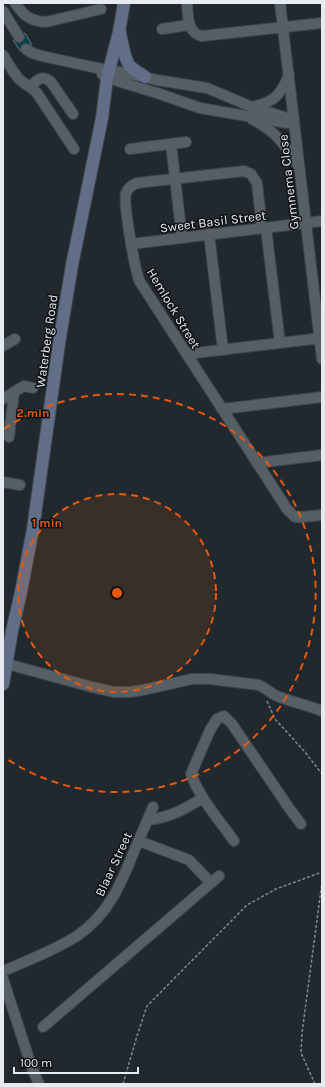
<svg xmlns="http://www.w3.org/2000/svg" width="325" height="1087" viewBox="0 0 325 1087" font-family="Karla,sans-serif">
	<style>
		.building { fill: #08434b; stroke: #6a7779 }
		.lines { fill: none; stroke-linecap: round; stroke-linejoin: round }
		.street-casing { stroke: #3f454b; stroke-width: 12 }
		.secondary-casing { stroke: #3f454b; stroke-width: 14 }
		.path { stroke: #838a8e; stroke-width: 1.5; stroke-dasharray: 3 2; stroke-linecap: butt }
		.street { stroke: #565f66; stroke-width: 10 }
		.secondary { stroke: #626e88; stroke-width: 12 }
		.ring { fill: none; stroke: #e8590c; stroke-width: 2; stroke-dasharray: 7 5 }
		.labels { text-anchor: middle; stroke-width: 3; stroke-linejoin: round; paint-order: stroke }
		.street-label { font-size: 13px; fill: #e6ebef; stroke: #0d1113 }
		.centre { fill: #e8590c; stroke: #0d1113; stroke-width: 2 }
		.ring-label { font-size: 12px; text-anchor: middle; font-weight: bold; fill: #e8590c; stroke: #0d1113; stroke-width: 3; stroke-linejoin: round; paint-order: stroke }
	</style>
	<rect width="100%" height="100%" fill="#21292e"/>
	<polygon class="building" points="25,33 32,45 21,52 13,40"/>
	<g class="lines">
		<g class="street-casing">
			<g id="street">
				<path d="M15,3C24,16 30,21 46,22L101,9"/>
				<path d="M187,3C188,16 187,33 202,36L322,23"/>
				<polyline points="280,3 322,359"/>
				<polyline points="3,11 19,37"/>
				<polyline points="162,29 189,25"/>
				<polyline points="26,49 32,53 42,56 92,67 145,77 157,80 207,88 252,107 294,120"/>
				<path d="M3,55C8,63 13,72 19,79C25,85 32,87 37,93L74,149"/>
				<polyline points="102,74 107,78 157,93 200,108 287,123"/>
				<path d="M30,86C38,80 42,74 51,82L73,114"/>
				<path d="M252,107C274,102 280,96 289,75"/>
				<path d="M252,119C276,132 283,142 298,165"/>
				<polyline points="171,144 182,238"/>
				<polyline points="130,149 186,142"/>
				<path d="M262,228L257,183L251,174L244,171L137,183C132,185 128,188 126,193C123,202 135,272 140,282L287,509L295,517H301L322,515"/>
				<polyline points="266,228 280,343"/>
				<polyline points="209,234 223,350"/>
				<polyline points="131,244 322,221"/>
				<polyline points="3,346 15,339"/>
				<polyline points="187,354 322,338"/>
				<polyline points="3,399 24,386 33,388"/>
				<polyline points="222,409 322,397"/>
				<polyline points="9,437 14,392"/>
				<polyline points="257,463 322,455"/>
				<polyline points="3,482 20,485"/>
				<path d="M7,664L92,687L114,692H130L143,690L192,679H210L259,685C266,688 270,693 277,696C292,702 307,705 322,711"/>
				<path d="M148,820C171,817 183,810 203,798"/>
				<polyline points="139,841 189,860 211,883"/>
				<path d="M234,841C220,821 199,797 191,774L210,730L217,719L224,716L232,724L289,808L301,824"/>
				<path d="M3,971C27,961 55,950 77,936C109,914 121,884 135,849C141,835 147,821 153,807"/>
				<polyline points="3,979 32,1068 39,1084"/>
				<polyline points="43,1027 219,876"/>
			</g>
		</g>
		<g class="secondary-casing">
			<g id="secondary">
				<path d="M120,33C122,42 124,57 129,65C133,70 140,73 145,77"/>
				<polyline points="3,684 12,631 21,592 33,529 59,344 72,265 102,118 107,78 119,32 124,3"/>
			</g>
		</g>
		<g class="path">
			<polyline points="267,701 275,719 305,752 322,774"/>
			<polyline points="123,1084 137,1036 147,1006 247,905 276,889 322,872"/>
			<polyline points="315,1084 301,1053 302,1033 322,882"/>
		</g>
		<use href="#street" class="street"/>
		<use href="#secondary" class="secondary"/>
	</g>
	<circle cx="117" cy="593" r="99" fill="#e8590c" fill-opacity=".12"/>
	<g class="ring">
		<circle cx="117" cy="593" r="99"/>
		<path d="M4 429A199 199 0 1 1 4 757"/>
	</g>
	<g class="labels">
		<g class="street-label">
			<text transform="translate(288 182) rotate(-97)" y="5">Gymnema Close</text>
			<text transform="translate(213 221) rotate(-7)" y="5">Sweet Basil Street</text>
			<text transform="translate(174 308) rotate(59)" y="5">Hemlock Street</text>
			<text transform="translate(46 341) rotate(-82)" y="5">Waterberg Road</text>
			<text transform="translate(113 864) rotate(-65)" y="5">Blaar Street</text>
		</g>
	</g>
	<circle cx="117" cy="593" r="6" class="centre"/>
	<g class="ring-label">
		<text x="33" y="417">2 min</text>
		<text x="47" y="527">1 min</text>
	</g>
	<rect width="325" height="1087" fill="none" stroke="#e6ebef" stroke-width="8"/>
	<path d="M14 1067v6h124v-6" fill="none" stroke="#e6ebef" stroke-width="2"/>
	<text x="20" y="1067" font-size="12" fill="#e6ebef" stroke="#0d1113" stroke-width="3" paint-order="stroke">100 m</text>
</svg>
